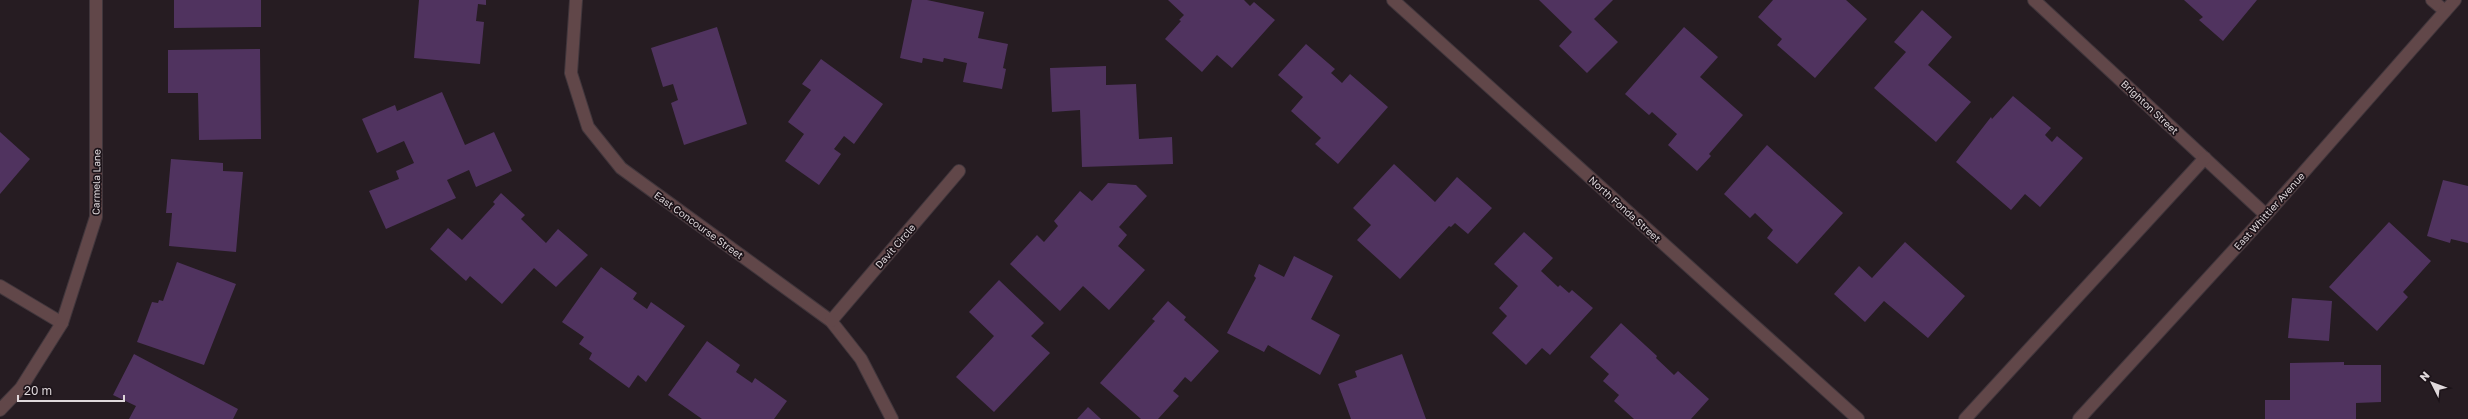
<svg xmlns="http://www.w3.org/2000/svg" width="2468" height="419" viewBox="0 0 2468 419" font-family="'Golos Text',sans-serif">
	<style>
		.building { fill: #50335f }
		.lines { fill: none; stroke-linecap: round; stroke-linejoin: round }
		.minor-casing { stroke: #40363c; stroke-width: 14 }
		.minor { stroke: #614749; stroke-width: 12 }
		.labels { text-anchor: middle; stroke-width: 3.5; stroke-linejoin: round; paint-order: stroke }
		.street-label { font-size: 10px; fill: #dfd8db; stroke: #1c1319 }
	</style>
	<rect width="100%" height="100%" fill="#261c22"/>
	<g class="building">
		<polygon points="174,0 261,0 261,27 174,28"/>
		<polygon points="419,0 486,0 486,5 478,4 476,21 484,22 480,64 414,58"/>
		<polygon points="912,0 927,0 984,12 978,38 1008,44 1003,68 1006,69 1002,89 963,82 967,63 944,58 943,62 923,58 922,63 900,58"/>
		<polygon points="1168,0 1244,0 1250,6 1254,2 1275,20 1232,68 1217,55 1202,72 1165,39 1181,21 1179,20 1184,15"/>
		<polygon points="1539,0 1613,0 1594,19 1618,42 1587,73 1559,46 1572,32"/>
		<polygon points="1773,0 1846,0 1867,19 1815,78 1777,45 1782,39 1758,17"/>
		<polygon points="2184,0 2257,0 2223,41 2199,20 2203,17"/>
		<polygon points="1922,10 1952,37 1928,65 1971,102 1936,142 1874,88 1906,52 1894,42"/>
		<polygon points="717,27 747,124 684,145 671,103 678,100 673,84 663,87 651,48"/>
		<polygon points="1684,27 1718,57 1700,77 1743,115 1709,154 1711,156 1697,171 1668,145 1677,134 1652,112 1649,115 1625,94"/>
		<polygon points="1306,44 1335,69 1331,73 1342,83 1350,74 1388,107 1338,164 1315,144 1321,138 1291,111 1303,97 1278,75"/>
		<polygon points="260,49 261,139 199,140 198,93 168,93 168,50"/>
		<polygon points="821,59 883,104 854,144 844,136 834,149 841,154 819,185 785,161 804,134 788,122 811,90 802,84"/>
		<polygon points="1106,66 1106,85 1136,84 1139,139 1172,137 1173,164 1082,167 1080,110 1052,112 1050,68"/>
		<polygon points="442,92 465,145 494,132 512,171 476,187 469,170 447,180 456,198 386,229 369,191 399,179 396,171 414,163 404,141 377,153 362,119 395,105 397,111"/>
		<polygon points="2013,96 2051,128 2045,135 2052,142 2057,136 2083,158 2040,207 2025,194 2011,210 1956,162 1991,117 1992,119"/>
		<polygon points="0,132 30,159 0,194"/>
		<polygon points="1767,145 1843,213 1797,264 1767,238 1773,230 1755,213 1750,218 1724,194"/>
		<polygon points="171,159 223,163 223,171 243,172 236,252 169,246 172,213 166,213"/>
		<polygon points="1394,164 1435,202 1457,177 1492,208 1468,234 1455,223 1451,227 1449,226 1400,279 1357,240 1371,225 1353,208"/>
		<polygon points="2443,180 2468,186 2468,243 2451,239 2450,243 2427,236"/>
		<polygon points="1108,183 1136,185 1147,196 1119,227 1127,235 1118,246 1145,270 1109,310 1083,286 1060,311 1010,264 1037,235 1044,242 1058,226 1054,221 1080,191 1092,201"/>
		<polygon points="501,193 525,215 521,219 546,243 558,229 588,255 556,287 534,268 502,304 470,276 466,281 430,249 448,228 462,240 495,204 493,202"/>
		<polygon points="2389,222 2431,261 2403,292 2408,297 2377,331 2329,287"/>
		<polygon points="1524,232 1553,258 1541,271 1558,287 1560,285 1569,293 1572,290 1593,308 1550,355 1542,348 1526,365 1492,333 1507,316 1499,308 1518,286 1494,264"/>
		<polygon points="1905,242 1965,296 1928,338 1884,301 1865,322 1834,294 1859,266 1872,278"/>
		<polygon points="1294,256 1333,276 1311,319 1340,335 1320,375 1268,345 1264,352 1227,333 1256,278 1254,276 1259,264 1284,277"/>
		<polygon points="177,262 236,284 204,365 137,342 152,302 158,303 159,300 163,301"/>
		<polygon points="601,267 637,293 633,299 647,309 651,302 685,326 646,382 638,375 629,388 589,359 592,353 579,344 584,337 562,322"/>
		<polygon points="999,280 1044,323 1031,336 1050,353 994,412 956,377 994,336 969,312"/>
		<polygon points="2292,298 2332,301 2329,341 2288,338"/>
		<polygon points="1168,301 1186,317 1184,320 1219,351 1191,382 1185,377 1173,391 1179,396 1158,419 1141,419 1100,383 1155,321 1152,319"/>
		<polygon points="1621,323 1657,356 1656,358 1674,375 1678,371 1709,399 1691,419 1634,419 1614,401 1619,395 1603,381 1609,374 1590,357"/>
		<polygon points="707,341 740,365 736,372 752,383 755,378 787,401 774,419 702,419 668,395"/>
		<polygon points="134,354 238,409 233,419 129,419 136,406 113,395"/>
		<polygon points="1402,354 1426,419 1351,419 1338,384 1357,377 1355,371"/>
		<polygon points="2344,362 2344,365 2381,365 2381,402 2356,403 2356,419 2265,419 2265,400 2290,400 2290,363"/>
		<polygon points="1088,407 1101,419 1077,419"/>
	</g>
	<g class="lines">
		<g class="minor-casing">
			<g id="minor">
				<polyline points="576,0 571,73 588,127 621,168 831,321 861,359 892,419"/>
				<polyline points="1393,0 1858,419"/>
				<polyline points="2034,0 2266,215"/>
				<polyline points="2432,0 2445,11"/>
				<polyline points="0,286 62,323"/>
				<polyline points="831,321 959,171"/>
				<polyline points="0,410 21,388 62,323 96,217 96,0"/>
				<polyline points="1965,419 2205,158"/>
				<polyline points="2079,419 2266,215 2455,0"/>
			</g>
		</g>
		<use href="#minor" class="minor"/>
	</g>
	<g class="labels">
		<g class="street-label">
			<text transform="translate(2150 107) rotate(43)" y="4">Brighton Street</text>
			<text transform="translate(96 182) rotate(-89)" y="4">Carmela Lane</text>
			<text transform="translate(1625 209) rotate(42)" y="4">North Fonda Street</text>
			<text transform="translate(2269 211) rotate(-48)" y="4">East Whittier Avenue</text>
			<text transform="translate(699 225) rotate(36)" y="4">East Concourse Street</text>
			<text transform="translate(895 246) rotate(-49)" y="4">Davit Circle</text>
		</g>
	</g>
	<g transform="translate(2432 383) rotate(312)" stroke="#1c1319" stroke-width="3" paint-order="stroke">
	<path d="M0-3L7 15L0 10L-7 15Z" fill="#dfd8db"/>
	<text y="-6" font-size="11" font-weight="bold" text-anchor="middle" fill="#dfd8db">N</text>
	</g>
	<path d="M18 395v6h106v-6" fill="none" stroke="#dfd8db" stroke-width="2"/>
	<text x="24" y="395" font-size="12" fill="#dfd8db" stroke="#1c1319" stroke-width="3" paint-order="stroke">20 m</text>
</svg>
